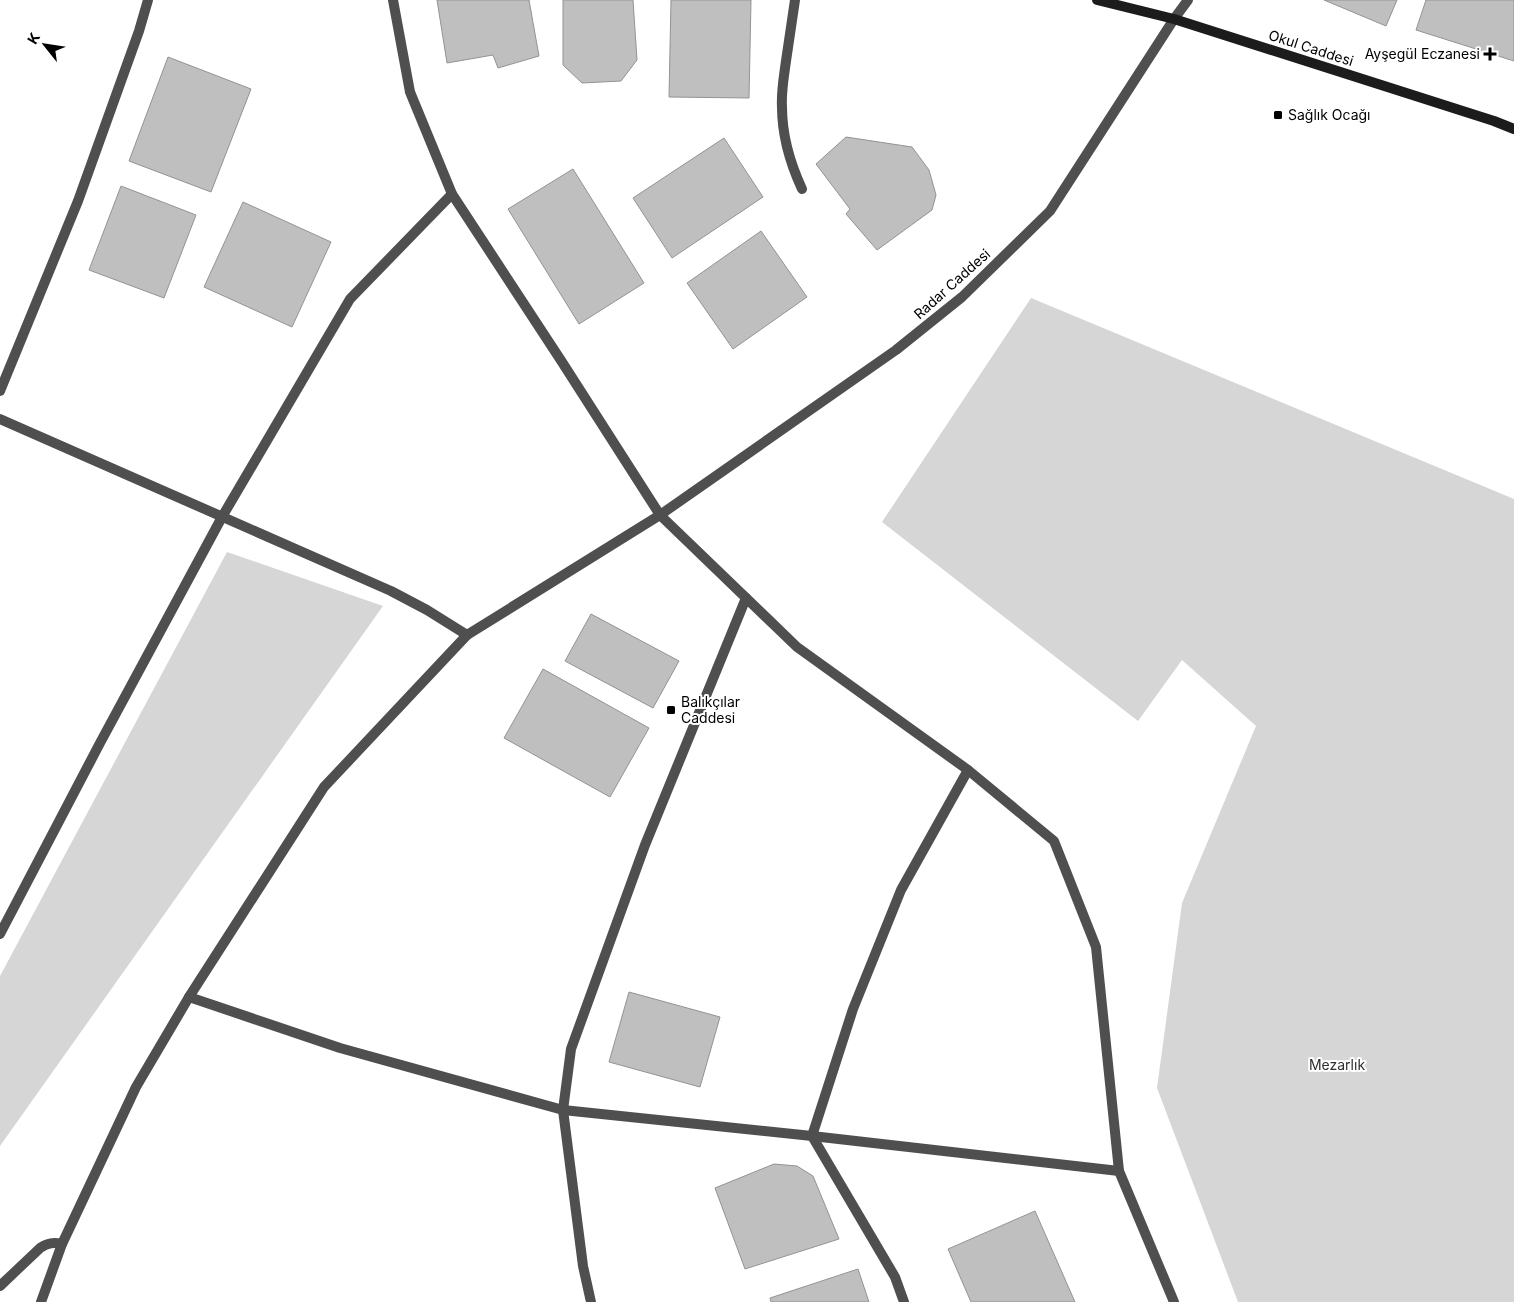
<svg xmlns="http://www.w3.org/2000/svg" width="1514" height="1302" viewBox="0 0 1514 1302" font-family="Inter,sans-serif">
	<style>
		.green { fill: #d6d6d6 }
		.building { fill: #bfbfbf; stroke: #939393 }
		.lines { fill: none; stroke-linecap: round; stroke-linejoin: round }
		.service { stroke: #4f4f4f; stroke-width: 10 }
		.minor { stroke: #4f4f4f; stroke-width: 10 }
		.tertiary { stroke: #4f4f4f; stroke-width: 10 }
		.secondary { stroke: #1c1c1c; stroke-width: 10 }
		.poi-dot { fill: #000; stroke: #fff; stroke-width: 2 }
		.labels { text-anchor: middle; stroke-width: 4; stroke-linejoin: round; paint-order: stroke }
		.street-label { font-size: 14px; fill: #000; stroke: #fff }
		.poi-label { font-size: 14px; fill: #000; stroke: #fff; text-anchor: start }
		.park-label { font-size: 14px; fill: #2d2d2d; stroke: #fff }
	</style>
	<rect width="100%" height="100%" fill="#fff"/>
	<g class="green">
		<polygon points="1031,298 1514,499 1514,1302 1238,1302 1157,1088 1182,903 1256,726 1182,660 1138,721 882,522"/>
		<polygon points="227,552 383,606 0,1146 0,976"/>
	</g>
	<g class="building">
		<polygon points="437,0 529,0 539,56 498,68 493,55 447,63"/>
		<polygon points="563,0 633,0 637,60 621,81 582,83 563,65"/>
		<polygon points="671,0 751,0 749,98 669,97"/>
		<polygon points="1324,0 1397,0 1386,26"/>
		<polygon points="1426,0 1514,0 1514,61 1416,30"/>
		<polygon points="168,57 251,89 211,192 129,161"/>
		<polygon points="846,137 912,147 929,170 936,195 932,210 877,250 846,214 850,209 816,164"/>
		<polygon points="724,138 763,197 672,258 633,198"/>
		<polygon points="573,169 644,283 579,324 508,209"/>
		<polygon points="121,186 196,215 164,298 89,270"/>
		<polygon points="243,202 331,242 292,327 204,287"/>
		<polygon points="761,231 807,297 733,349 687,283"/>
		<polygon points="591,614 679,661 653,708 565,661"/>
		<polygon points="543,669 649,728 610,797 504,738"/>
		<polygon points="629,992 720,1017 700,1087 609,1062"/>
		<polygon points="774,1164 797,1166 813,1176 839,1239 745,1269 715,1188"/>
		<polygon points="1035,1211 1075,1302 971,1302 948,1249"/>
		<polygon points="858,1269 869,1302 771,1302 770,1298"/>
	</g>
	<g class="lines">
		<path class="service" d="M795,0C792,20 789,41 786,61C784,76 781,92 782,107C782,136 790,163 802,189"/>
		<g class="minor">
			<polyline points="1174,19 1188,0"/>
			<polyline points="0,391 78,201 139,31 148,0"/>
			<polyline points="0,419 391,591 427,610 467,635"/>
			<polyline points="0,934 100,743 222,517 350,299 452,194"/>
			<polyline points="189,997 340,1048 563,1110 812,1136 1119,1171"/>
			<path d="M0,1286L40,1248C48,1243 53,1242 62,1244"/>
			<polyline points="41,1302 62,1244 136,1087 189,997 324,787 467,635 660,515 562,362 452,194 410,92 393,0"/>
			<polyline points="591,1302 583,1266 563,1110 571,1049 645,845 746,598"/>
			<polyline points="904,1302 895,1277 812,1136 853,1009 901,890 968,770"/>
		</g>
		<polyline class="tertiary" points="1174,19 1050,211 962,297 896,350 660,515 797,647 968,770 1054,841 1096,947 1119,1171 1174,1302"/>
		<polyline class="secondary" points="1097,0 1174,19 1494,121 1514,129"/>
	</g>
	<g class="poi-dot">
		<path d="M1487.5 46.5h5v5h5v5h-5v5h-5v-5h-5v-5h5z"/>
		<rect x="1273" y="110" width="10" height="10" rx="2.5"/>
		<rect x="666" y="705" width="10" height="10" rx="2.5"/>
	</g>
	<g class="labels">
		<g class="street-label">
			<text transform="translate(1311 48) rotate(18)" y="5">Okul Caddesi</text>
			<text transform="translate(952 284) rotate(-42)" y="5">Radar Caddesi</text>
		</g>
		<g class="poi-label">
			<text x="1480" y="59" text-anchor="end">Ayşegül Eczanesi</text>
			<text x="1288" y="120">Sağlık Ocağı</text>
			<text x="681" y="707">Balıkçılar<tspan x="681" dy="16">Caddesi</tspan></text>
		</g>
		<g class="park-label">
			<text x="1337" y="1070">Mezarlık</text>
		</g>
	</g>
	<g transform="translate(45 45) rotate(300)" stroke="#ffffff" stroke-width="4" paint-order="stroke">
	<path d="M0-4L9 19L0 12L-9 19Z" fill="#000000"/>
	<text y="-8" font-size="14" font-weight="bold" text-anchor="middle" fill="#000000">K</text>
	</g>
</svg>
